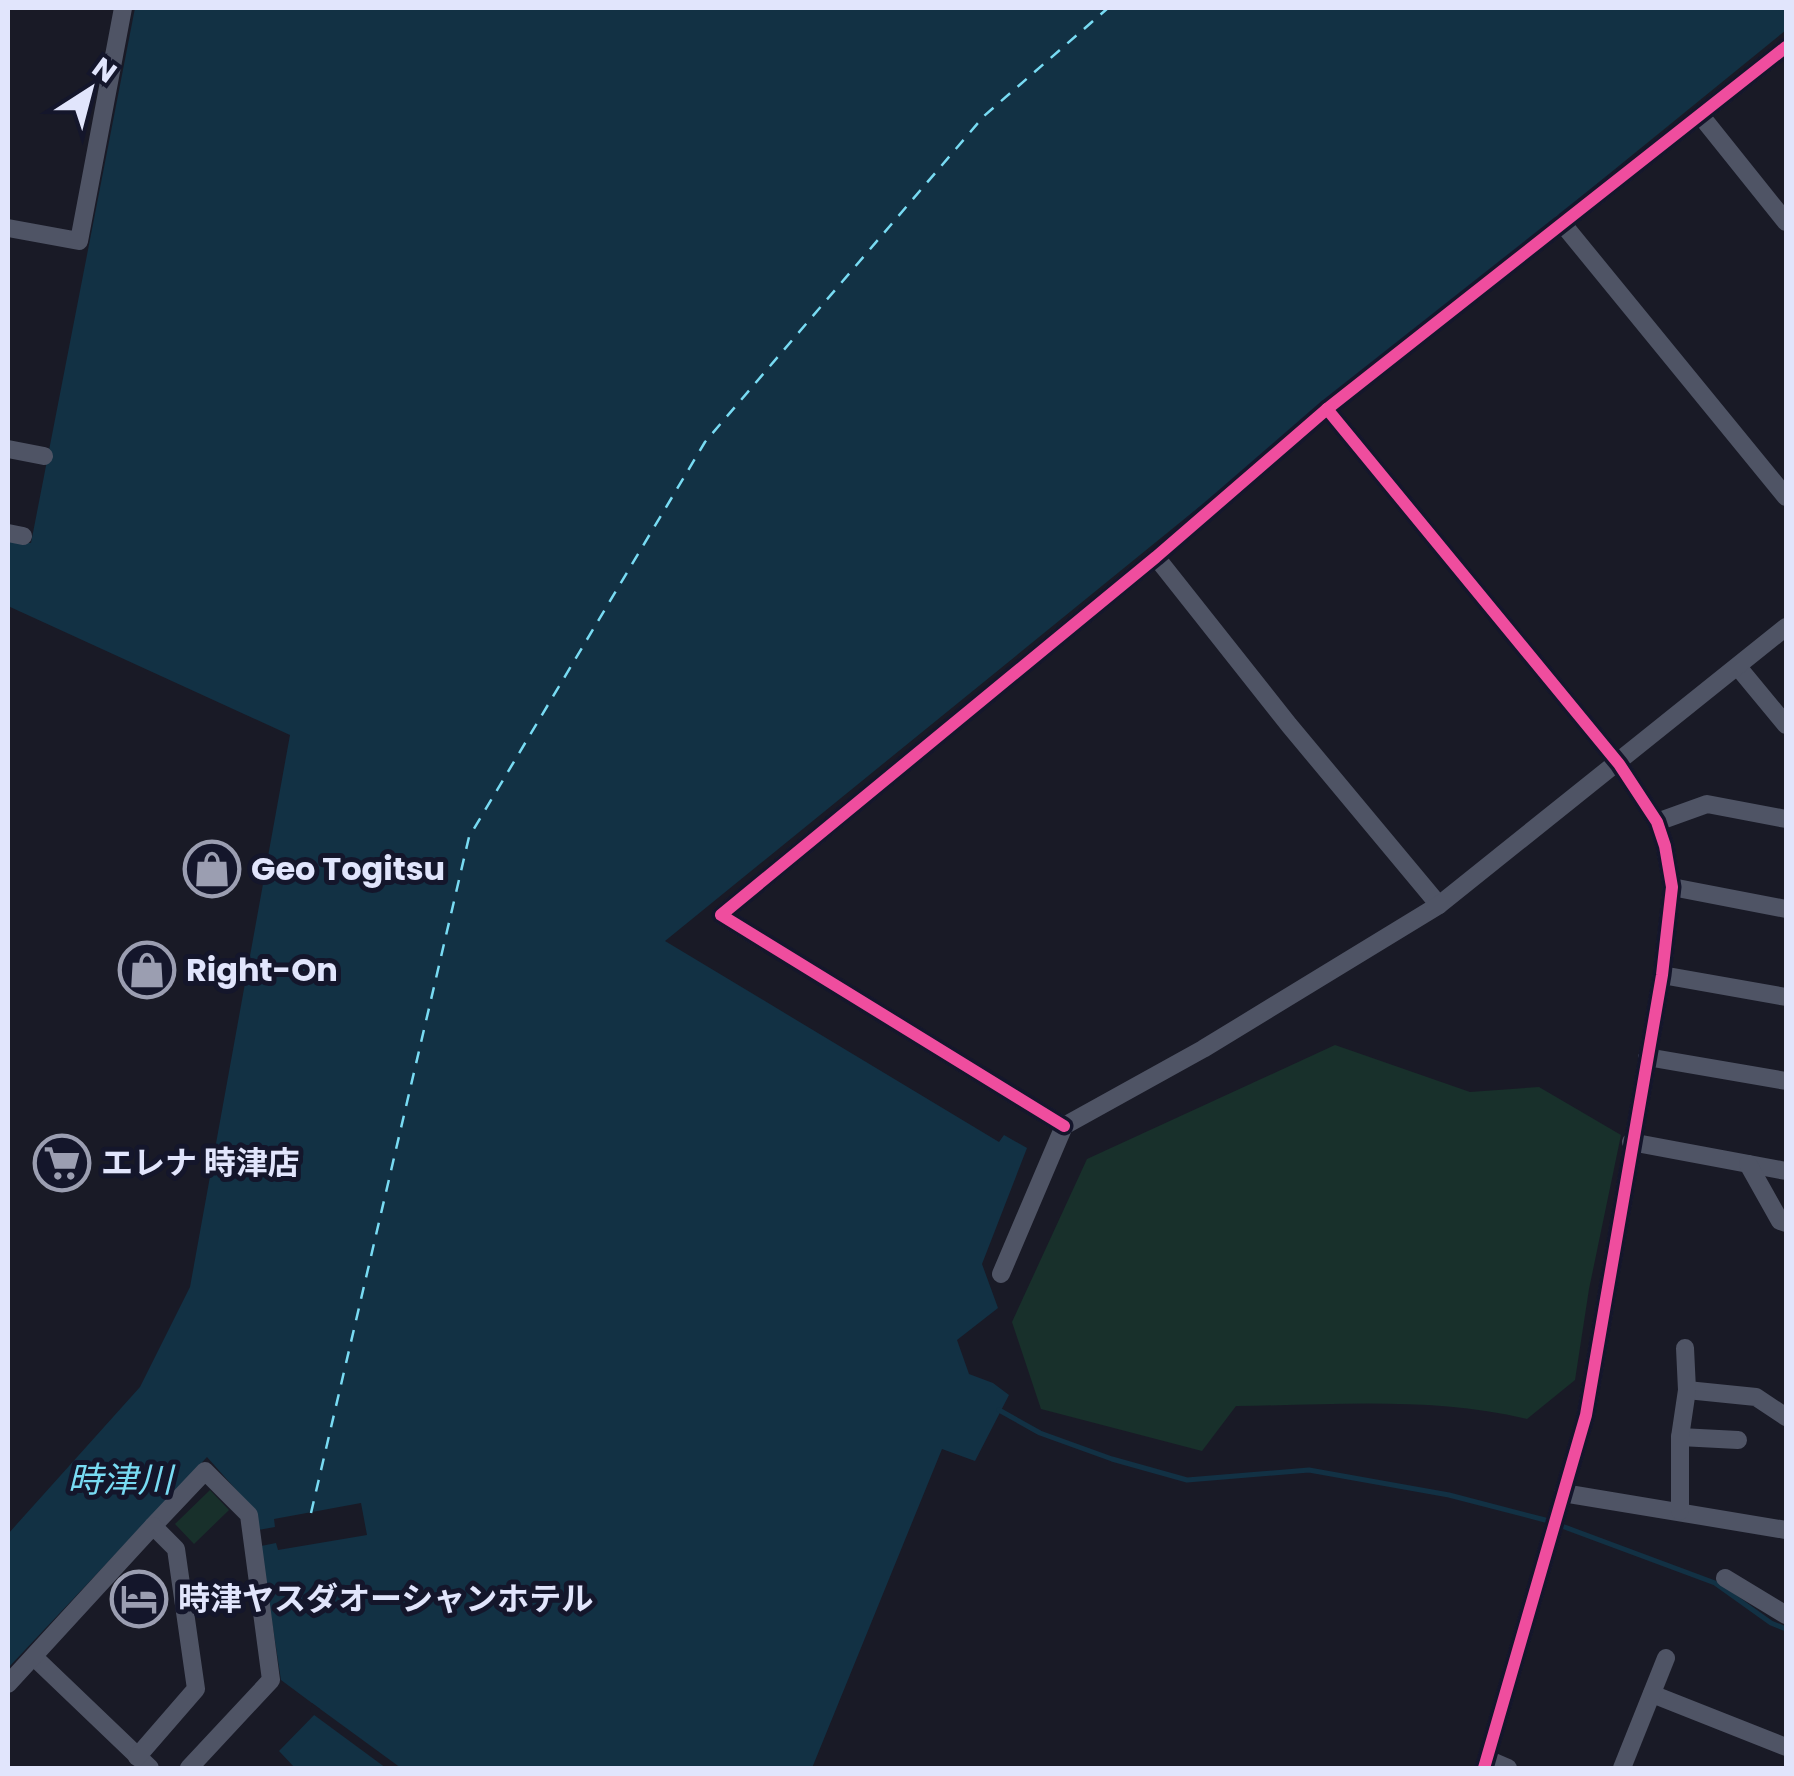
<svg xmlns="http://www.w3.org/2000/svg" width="1794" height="1776" viewBox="0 0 1794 1776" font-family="Poppins,'Noto Sans JP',sans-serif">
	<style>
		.green { fill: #18302b }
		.water { fill: #123144 }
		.pier { fill: #191a26 }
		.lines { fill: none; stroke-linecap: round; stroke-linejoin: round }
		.stream { stroke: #123144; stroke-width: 5 }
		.ferry { stroke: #78dbf3; stroke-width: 2.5; stroke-dasharray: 12 10; stroke-linecap: butt }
		.minor { stroke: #4f5465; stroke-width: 18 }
		.cycleway-casing { stroke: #14162b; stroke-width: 19 }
		.cycleway { stroke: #ef4d9e; stroke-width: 12 }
		.labels { text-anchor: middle; stroke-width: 10; stroke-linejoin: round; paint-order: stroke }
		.poi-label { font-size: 32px; font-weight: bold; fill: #e1e5fc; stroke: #14162b; text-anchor: start }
		.water-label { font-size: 35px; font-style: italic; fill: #78dbf3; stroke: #14162b }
	</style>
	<rect width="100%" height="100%" fill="#191a26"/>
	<g class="green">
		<path d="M1335,1045L1470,1092L1539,1087L1621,1135L1589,1289L1575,1380L1527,1419C1432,1396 1333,1405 1236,1406L1202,1451L1041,1409L1012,1322L1087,1159Z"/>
		<polygon points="210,1490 229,1510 194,1544 175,1524"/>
	</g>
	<polygon class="water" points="135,8 1786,8 1786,30 665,941 999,1142 1004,1135 1027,1148 982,1264 998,1308 957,1340 969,1374 993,1383 1009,1395 975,1461 942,1449 812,1768 295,1768 279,1751 320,1709 281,1680 255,1511 207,1457 8,1668 8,1534 140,1387 190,1287 290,735 8,606 8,540 31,543"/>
	<g class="pier">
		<polygon points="361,1503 367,1535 278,1550 276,1543 256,1547 253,1531 275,1527 274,1519"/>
		<polygon points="312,1703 401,1768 386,1768 310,1712"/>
	</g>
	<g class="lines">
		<g class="stream">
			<polyline points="999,1410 1040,1433 1112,1459 1187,1480 1309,1470 1449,1495 1549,1521"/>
			<polyline points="1559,1525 1715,1583 1771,1623 1786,1629"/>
		</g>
		<polyline class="ferry" points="311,1513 469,837 705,442 984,116 1108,8"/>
		<g class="minor">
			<polyline points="1701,116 1786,222"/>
			<polyline points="1562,223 1786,497"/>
			<polyline points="8,228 79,241 123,8"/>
			<polyline points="1327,409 1619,764 1657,822 1665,846 1672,887 1662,975 1586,1415 1484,1768"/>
			<polyline points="8,449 44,456"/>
			<polyline points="8,533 23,536"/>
			<polyline points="1156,557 1289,725 1439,905"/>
			<polyline points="1738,667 1786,725"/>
			<polyline points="1657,822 1707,804 1786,819"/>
			<polyline points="1672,887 1786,909"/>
			<polyline points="1662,975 1786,997"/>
			<polyline points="1647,1057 1786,1081"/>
			<polyline points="1064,1126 721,915 1156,557 1327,409 1786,47"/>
			<polyline points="1631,1142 1786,1171"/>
			<polyline points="1748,1164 1780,1221 1786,1223"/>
			<polyline points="1001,1274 1064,1126 1203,1049 1439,905 1786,627"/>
			<polyline points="1687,1390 1756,1397 1786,1417"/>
			<polyline points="1680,1437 1738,1440"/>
			<polyline points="1563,1493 1786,1530"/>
			<polyline points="1680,1511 1680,1437 1687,1390 1685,1348"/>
			<polyline points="153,1526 205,1471 249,1515 271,1680 189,1768"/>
			<polyline points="1725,1578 1786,1615"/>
			<polyline points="34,1657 150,1768"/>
			<polyline points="8,1684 153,1526 176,1549 196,1689 137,1757"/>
			<polyline points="1652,1694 1786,1747"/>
			<polyline points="1487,1759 1508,1768"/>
			<polyline points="1622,1768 1666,1658"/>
		</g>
		<g class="cycleway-casing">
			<g id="cycleway">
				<polyline points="1327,409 1619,764 1657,822 1665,846 1672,887 1662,975 1586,1415 1484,1768"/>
				<polyline points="1064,1126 721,915 1156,557 1327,409 1786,47"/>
			</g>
		</g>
		<use href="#cycleway" class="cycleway"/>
	</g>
	<defs>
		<g id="shop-ring" transform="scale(2.875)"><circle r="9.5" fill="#14162b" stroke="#9b9eb1" stroke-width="1.5"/><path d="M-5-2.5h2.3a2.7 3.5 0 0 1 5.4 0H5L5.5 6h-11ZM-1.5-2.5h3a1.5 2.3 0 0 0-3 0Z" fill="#9b9eb1"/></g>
		<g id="supermarket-ring" transform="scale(2.875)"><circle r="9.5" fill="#14162b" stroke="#9b9eb1" stroke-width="1.5"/><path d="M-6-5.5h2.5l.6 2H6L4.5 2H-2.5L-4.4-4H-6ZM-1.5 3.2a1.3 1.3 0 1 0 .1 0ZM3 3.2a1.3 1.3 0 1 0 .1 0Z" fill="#9b9eb1"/></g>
		<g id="hotel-ring" transform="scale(2.875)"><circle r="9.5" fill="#14162b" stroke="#9b9eb1" stroke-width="1.5"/><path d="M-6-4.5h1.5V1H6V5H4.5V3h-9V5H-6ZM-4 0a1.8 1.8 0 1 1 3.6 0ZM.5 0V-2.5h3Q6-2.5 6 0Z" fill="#9b9eb1"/></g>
	</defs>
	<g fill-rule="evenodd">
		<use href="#shop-ring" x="212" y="869"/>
		<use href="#shop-ring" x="147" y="970"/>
		<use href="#supermarket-ring" x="62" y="1163"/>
		<use href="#hotel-ring" x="139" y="1599"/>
	</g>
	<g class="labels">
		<g class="poi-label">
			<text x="251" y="880">Geo Togitsu</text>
			<text x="186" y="981">Right-On</text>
			<text x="101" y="1174">エレナ 時津店</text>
			<text x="178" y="1610">時津ヤスダオーシャンホテル</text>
		</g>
		<g class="water-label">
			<text x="120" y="1492">時津川</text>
		</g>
	</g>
	<rect width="1794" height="1776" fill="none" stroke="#e1e5fc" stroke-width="20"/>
	<g transform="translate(90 90) rotate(36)" stroke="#14162b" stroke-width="8" paint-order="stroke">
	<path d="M0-8L18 38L0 25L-18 38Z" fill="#e1e5fc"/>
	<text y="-15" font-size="28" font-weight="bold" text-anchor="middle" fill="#e1e5fc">N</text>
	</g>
</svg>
